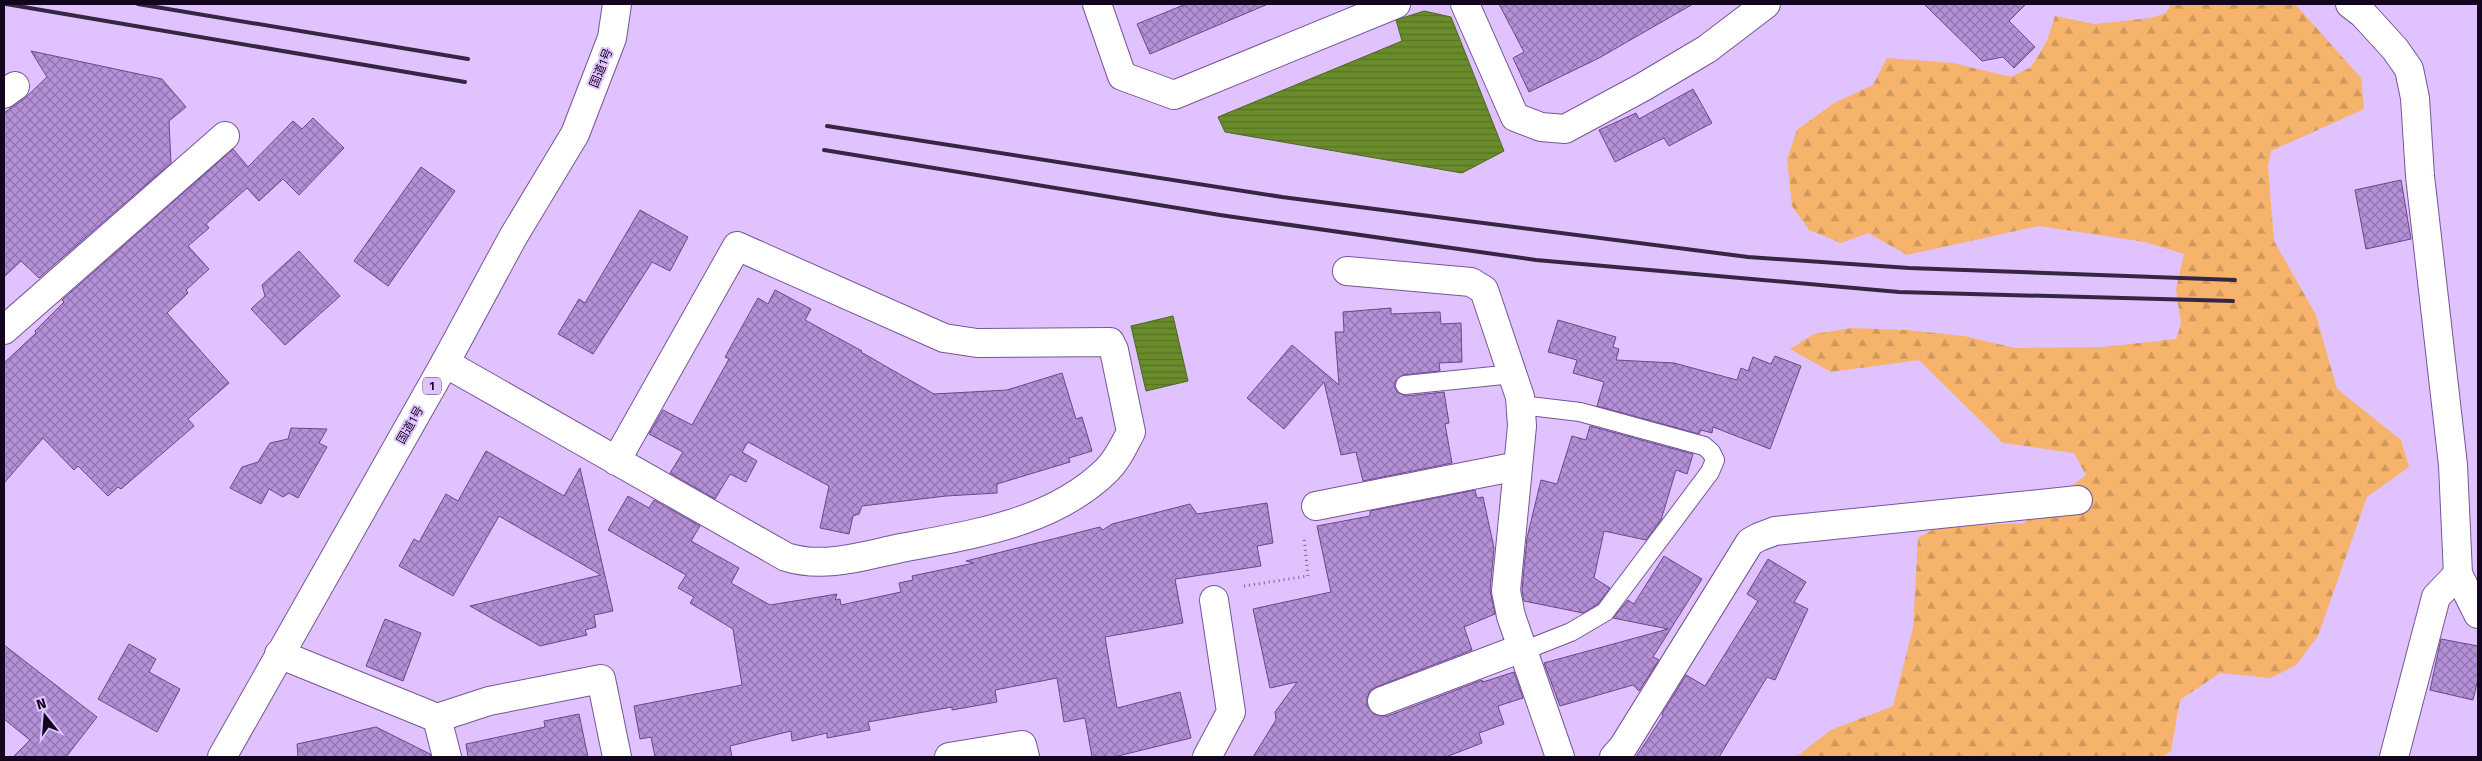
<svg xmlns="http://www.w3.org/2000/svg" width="2482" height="761" viewBox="0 0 2482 761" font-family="'Fira Sans','Noto Sans JP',sans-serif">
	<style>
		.forest { fill: url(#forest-firs) }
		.water { fill: url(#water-rules); stroke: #506427 }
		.building { fill: url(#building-cross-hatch); stroke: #6a488a }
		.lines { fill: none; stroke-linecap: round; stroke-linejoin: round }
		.service-casing { stroke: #775598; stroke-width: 20 }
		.minor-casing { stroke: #775598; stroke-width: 30 }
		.trunk-casing { stroke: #775598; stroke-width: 30 }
		.path { stroke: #77628b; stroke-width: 3; stroke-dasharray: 1 4; stroke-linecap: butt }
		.service { stroke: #fff; stroke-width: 18 }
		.minor { stroke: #fff; stroke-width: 28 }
		.trunk { stroke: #fff; stroke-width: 28 }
		.rail { stroke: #362644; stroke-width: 4 }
		.labels { text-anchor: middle; stroke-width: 4; stroke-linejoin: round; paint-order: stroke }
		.shield { fill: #e0c3fe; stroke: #503e61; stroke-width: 1 }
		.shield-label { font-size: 11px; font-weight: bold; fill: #13051e }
		.street-label { font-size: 12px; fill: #13051e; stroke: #e0c3fe }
	</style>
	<defs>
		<pattern id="forest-firs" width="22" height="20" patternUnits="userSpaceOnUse" patternTransform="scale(1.25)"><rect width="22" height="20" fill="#f5b36c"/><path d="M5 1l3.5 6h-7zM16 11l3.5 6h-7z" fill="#d1985d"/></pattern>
		<pattern id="water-rules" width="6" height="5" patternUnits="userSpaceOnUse" patternTransform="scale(1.25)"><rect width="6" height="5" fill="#6a8d2b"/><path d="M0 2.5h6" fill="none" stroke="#567124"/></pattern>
		<pattern id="building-cross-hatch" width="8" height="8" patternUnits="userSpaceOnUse" patternTransform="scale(1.25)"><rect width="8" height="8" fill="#b490d7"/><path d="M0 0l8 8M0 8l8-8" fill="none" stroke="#9174ae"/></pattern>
	</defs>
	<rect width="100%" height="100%" fill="#e0c3fe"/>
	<polygon class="forest" points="2171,4 2295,4 2361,78 2364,109 2271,151 2268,167 2274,241 2316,315 2337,389 2401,440 2409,467 2367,497 2318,636 2296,665 2271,678 2220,673 2180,700 2171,751 2162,757 1796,757 1831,730 1893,706 1913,628 1918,538 1938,527 2024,523 2086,475 2074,453 2003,443 1919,360 1831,372 1790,349 1814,334 1852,328 1906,330 1964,336 2015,348 2103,347 2176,339 2181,324 2176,289 2184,254 2145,242 2039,226 1907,255 1868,233 1841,243 1809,230 1792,206 1787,159 1797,130 1834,103 1873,85 1887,58 1953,63 2011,77 2031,67 2047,41 2055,16 2094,24 2151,18 2166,13"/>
	<g class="water">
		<polygon points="1424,11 1451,17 1504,151 1462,173 1225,132 1218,117 1402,41 1396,20"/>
		<polygon points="1173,316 1188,381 1146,391 1131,326"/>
	</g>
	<g class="building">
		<polygon points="1186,4 1268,4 1150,54 1137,24"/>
		<polygon points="1499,4 1693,4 1599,58 1529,92 1513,58 1524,52"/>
		<polygon points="1924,4 2026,4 2009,21 2035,47 2014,68 2003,57 1982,61"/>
		<polygon points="31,51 162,79 186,107 169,121 171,163 39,278 21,261 4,277 4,113 24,99 47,77"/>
		<polygon points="1693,89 1712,123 1669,146 1664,138 1615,162 1599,130 1636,113 1639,119"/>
		<polygon points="313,118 344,148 299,195 283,179 259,201 247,188 206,224 209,228 188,246 209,269 186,290 188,293 167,313 229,383 188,419 194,426 121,489 118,487 108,496 78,466 74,470 43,438 4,483 4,363 36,333 35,331 64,302 62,300 233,149 248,167 293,121 302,129"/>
		<polygon points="421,167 455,191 388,286 354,261"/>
		<polygon points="2401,180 2411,239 2366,249 2355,190"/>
		<polygon points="640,210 688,237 670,271 652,262 593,354 558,334 579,299 585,303"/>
		<polygon points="299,251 340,296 285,345 251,309 265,296 262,285"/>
		<polygon points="775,290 811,309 805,320 862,351 861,352 934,394 1007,390 1062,373 1076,419 1082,417 1092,451 1069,458 1070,462 997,484 997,493 946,496 862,506 859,514 853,516 849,534 820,528 829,486 748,442 742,452 757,461 746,482 730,474 715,499 670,473 683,452 649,434 663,410 692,425 729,359 725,357 758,298 768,304"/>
		<polygon points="1391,308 1391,314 1440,312 1441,324 1461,323 1462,362 1439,363 1440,371 1403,375 1396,380 1394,386 1397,392 1406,396 1444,392 1449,423 1445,424 1452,463 1363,481 1356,452 1341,455 1324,382 1284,429 1247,398 1292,345 1339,385 1335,332 1344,332 1343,312"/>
		<polygon points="1558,320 1616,337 1613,347 1619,349 1616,360 1674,363 1737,380 1741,368 1748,371 1753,357 1771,364 1775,356 1801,366 1770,449 1713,427 1712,433 1701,430 1699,434 1597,406 1604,382 1573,373 1577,360 1548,352"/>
		<polygon points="1590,426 1693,454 1687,474 1676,470 1661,520 1646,540 1604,531 1594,578 1610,588 1598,604 1583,613 1524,601 1522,590 1527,538 1541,480 1557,484 1572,436 1586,440"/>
		<polygon points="291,428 327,429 319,443 327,447 298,498 289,493 283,497 269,489 261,504 230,488 242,467 258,462 270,443 288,439"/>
		<polygon points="486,451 564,496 580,468 613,611 594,615 596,627 585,630 587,635 540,646 470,606 601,575 499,516 453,596 399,566 414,539 419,542 446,494 458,501"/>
		<polygon points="1475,490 1477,498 1483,497 1494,548 1490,590 1495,614 1464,627 1472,650 1376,687 1370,691 1367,698 1367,706 1373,713 1380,716 1388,716 1482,680 1483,682 1514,672 1523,698 1498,706 1504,724 1479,733 1482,743 1446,757 1253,757 1276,720 1275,712 1297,682 1270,688 1253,609 1331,592 1317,526 1370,516 1370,511"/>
		<polygon points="628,496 649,508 654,500 700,526 691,541 739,568 731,583 770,605 837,594 835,600 840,599 841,605 901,592 899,583 913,580 912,576 974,563 966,561 1100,527 1103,530 1112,524 1190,504 1197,514 1267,503 1273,543 1257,546 1261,566 1175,579 1183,623 1105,637 1117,708 1180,692 1191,738 1114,757 1092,757 1085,718 1064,722 1057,678 995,690 997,702 952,710 952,707 868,722 870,730 827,738 827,733 792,741 791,731 730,746 732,757 655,757 651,737 640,739 634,706 742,685 733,629 690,603 694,597 678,588 686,575 608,530"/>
		<polygon points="1664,556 1702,579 1653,657 1659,660 1639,691 1633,685 1560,706 1544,663 1668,629 1613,618 1628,600 1634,604"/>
		<polygon points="1768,559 1806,582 1794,602 1808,609 1775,680 1767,677 1719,757 1636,757 1663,716 1662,714 1686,675 1705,686 1758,601 1747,594"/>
		<polygon points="385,619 421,633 403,681 366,666"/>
		<polygon points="2441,639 2478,646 2478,679 2473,700 2430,690"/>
		<polygon points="129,644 156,659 149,672 180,689 157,732 98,699"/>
		<polygon points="4,645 97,717 66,757 13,757 30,740 4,719"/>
		<polygon points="579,714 588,757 468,757 466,744 545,727 544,721"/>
		<polygon points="376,727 430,754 431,757 298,757 297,744"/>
	</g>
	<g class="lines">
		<g class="service-casing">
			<g id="service">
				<polyline points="1405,385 1513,374"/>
				<polyline points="1521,405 1580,412 1704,446 1711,452 1715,460 1710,472 1605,612 1571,632 1523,651"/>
			</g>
		</g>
		<g class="minor-casing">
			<g id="minor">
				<polyline points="1097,4 1122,76 1174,95 1396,4"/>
				<polyline points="1465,4 1515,117 1541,127 1565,129 1643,87 1707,49 1766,4"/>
				<polyline points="2350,4 2363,14 2395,49 2409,69 2415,98 2420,176 2453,465 2458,574 2478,614"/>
				<polyline points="4,94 15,86"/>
				<polyline points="1347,271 1471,282 1484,290 1520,397 1522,426 1506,591 1511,616 1560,757"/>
				<polyline points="4,330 225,136"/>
				<path d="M445,363L786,557C824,569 863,556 901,548C973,534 1052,524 1107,470C1118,459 1124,445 1131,432L1114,350L1110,342L977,343L944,338L737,246L616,461"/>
				<polyline points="1316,506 1518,466"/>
				<polyline points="279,654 437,718 447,757"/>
				<polyline points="1382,701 1522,648"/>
				<polyline points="437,718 489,701 601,679 617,757"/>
				<polyline points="949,757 1022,745 1025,757"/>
				<polyline points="1207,757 1231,712 1214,600"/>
				<polyline points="1614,757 1623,747 1750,542 1759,537 1775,531 2078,500"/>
				<polyline points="2394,757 2436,597 2458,574"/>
			</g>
		</g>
		<g class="trunk-casing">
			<polyline id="trunk" points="222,757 445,363 513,237 575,134 612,38 617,4"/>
		</g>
		<polyline class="path" points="1244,586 1308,576 1304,537"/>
		<use href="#service" class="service"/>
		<use href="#minor" class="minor"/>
		<use href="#trunk" class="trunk"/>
		<g class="rail">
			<polyline points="6,4 465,82"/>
			<polyline points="138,4 468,59"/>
			<polyline points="827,126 1282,197 1748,257 1909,268 2235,280"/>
			<polyline points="824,150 1220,215 1536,260 1899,292 2233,301"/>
		</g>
	</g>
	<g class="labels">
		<rect class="shield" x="423" y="377.5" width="18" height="17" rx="4"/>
		<g class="shield-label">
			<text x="432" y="390">1</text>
		</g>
		<g class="street-label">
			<text transform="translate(601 68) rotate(-68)" y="4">国道1号</text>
			<text transform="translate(410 425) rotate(-60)" y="4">国道1号</text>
		</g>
	</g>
	<rect width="2482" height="761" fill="none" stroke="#13051e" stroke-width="10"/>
	<g transform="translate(45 716) rotate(343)" stroke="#e0c3fe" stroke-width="4" paint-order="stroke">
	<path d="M0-4L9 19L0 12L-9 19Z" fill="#13051e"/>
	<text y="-8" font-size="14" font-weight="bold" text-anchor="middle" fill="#13051e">N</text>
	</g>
</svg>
